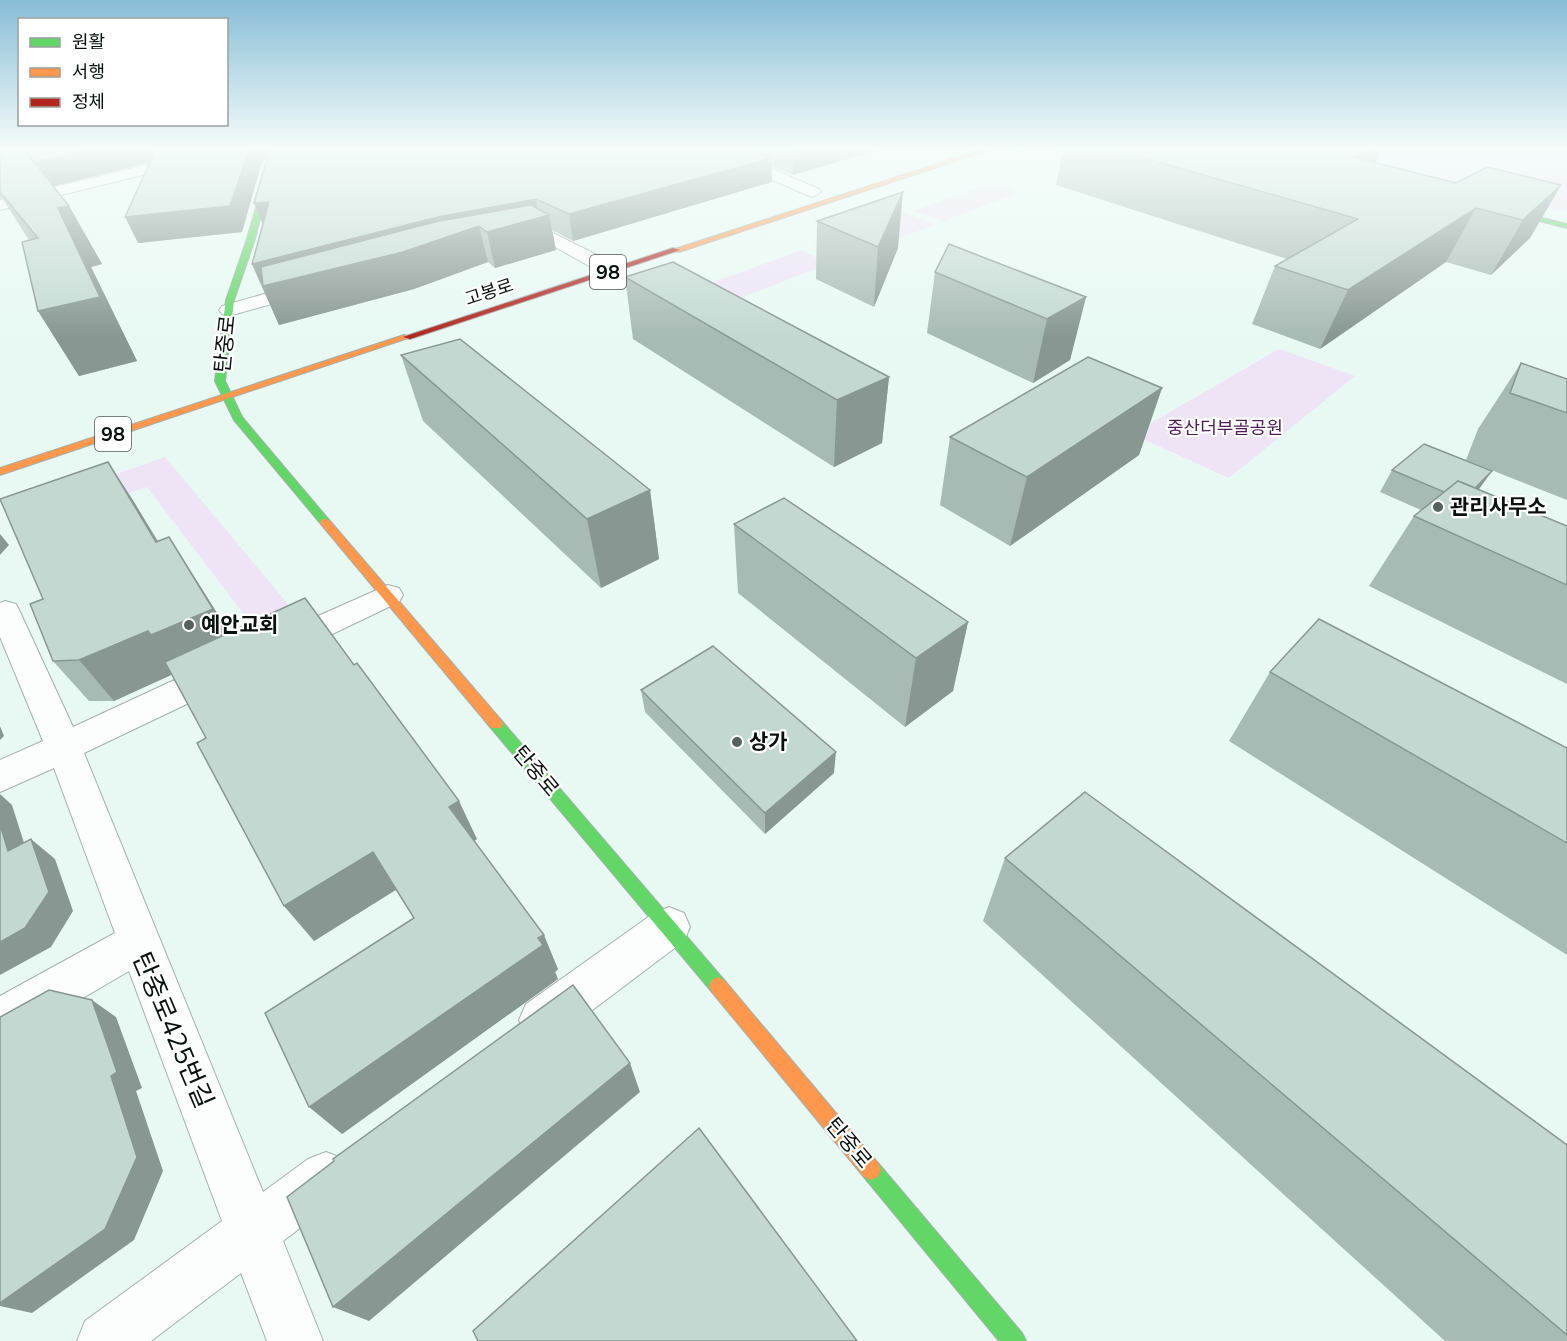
<svg xmlns="http://www.w3.org/2000/svg" width="1567" height="1341" viewBox="0 0 1567 1341" font-family="'Nunito Sans','Noto Sans KR',sans-serif">
	<style>
		.green { fill: #efe3f6 }
		.lines { fill: none; stroke-linecap: round; stroke-linejoin: round }
		.street-casing { stroke: #a3b0ac; stroke-width: 2 }
		.fast-casing { stroke: #a3b0ac; stroke-width: 2 }
		.slow-casing { stroke: #a3b0ac; stroke-width: 2 }
		.jam-casing { stroke: #a3b0ac; stroke-width: 2 }
		.street { fill: #fcfefd; fill-rule: evenodd }
		.fast { fill: #63d668; fill-rule: evenodd }
		.slow { fill: #ff974d; fill-rule: evenodd }
		.jam { fill: #b3261e; fill-rule: evenodd }
		.wall { fill: #a8bab4 }
		.shaded-wall { fill: #889792 }
		.building { fill: #c3d8d1; stroke: #889792; stroke-width: 1.5 }
		.poi-dot { fill: #56625e; stroke: #fff; stroke-width: 2 }
		.labels { text-anchor: middle; stroke-width: 4.5; stroke-linejoin: round; paint-order: stroke }
		.far-street-label { font-size: 18px; fill: #07110e; stroke: #fff }
		.far-park-label { font-size: 18px; fill: #4d1d54; stroke: #fff }
		.shield { fill: #fff; stroke: #515856; stroke-width: 1.5 }
		.shield-label { font-size: 20px; font-weight: bold; fill: #07110e }
		.street-label { font-size: 21px; fill: #07110e; stroke: #fff }
		.poi-label { font-size: 21px; font-weight: bold; fill: #07110e; stroke: #fff; text-anchor: start }
		.near-street-label { font-size: 26px; fill: #07110e; stroke: #fff }
	</style>
	<rect width="100%" height="100%" fill="#e8f9f3"/>
	<g class="green">
		<polygon points="1316,149 1567,149 1567,212"/>
		<polygon points="992,183 1018,193 944,221 913,211"/>
		<polygon points="904,213 935,225 843,258 813,245"/>
		<polygon points="802,250 828,264 697,315 667,299"/>
		<polygon points="1279,349 1355,376 1229,478 1132,434"/>
		<polygon points="165,457 298,616 258,633 147,487 19,530 11,511"/>
	</g>
	<g class="lines">
		<g class="street-casing">
			<g id="street">
				<polygon points="213,149 238,149 236,152 0,210 0,200"/>
				<polygon points="707,149 726,149 819,189 821,192 813,197 807,195 709,152"/>
				<polygon points="541,227 603,258 605,262 603,266 589,266 539,238 512,243 506,242 503,238 506,234"/>
				<polygon points="310,281 317,283 320,287 317,291 229,316 222,314 219,310 222,306"/>
				<polygon points="388,585 399,588 403,595 399,602 295,652 284,655 273,652 268,644 273,636"/>
				<polygon points="5,601 16,604 20,612 73,727 209,664 221,661 233,664 238,673 233,682 84,753 263,1192 308,1159 326,1152 344,1159 351,1177 344,1195 283,1241 323,1341 267,1341 241,1273 151,1341 77,1341 85,1321 222,1221 129,971 16,1037 0,1044 0,996 115,933 54,768 0,792 0,760 43,741 0,637 0,603"/>
				<polygon points="669,907 684,913 690,927 684,941 558,1036 542,1043 526,1036 519,1020 526,1004 654,913"/>
			</g>
		</g>
		<g class="fast-casing">
			<g id="fast">
				<polygon points="276,149 282,149 274,166 254,242 234,300 225,381 242,417 329,520 329,524 321,524 234,420 215,381 226,300 246,242 268,166"/>
				<polygon points="1498,207 1567,224 1567,228 1496,210"/>
				<polygon points="496,718 501,720 724,980 727,986 724,992 718,995 712,992 491,728 489,724 491,720"/>
				<polygon points="871,1160 878,1163 1022,1333 1026,1341 999,1341 864,1177 861,1170 864,1163"/>
			</g>
		</g>
		<g class="slow-casing">
			<g id="slow">
				<polygon points="983,149 992,149 679,252 672,250"/>
				<polygon points="404,335 411,337 0,475 0,468"/>
				<polygon points="325,519 329,520 501,720 503,724 501,728 491,728 321,524 321,520"/>
				<polygon points="718,977 724,980 878,1163 881,1170 878,1177 871,1180 864,1177 712,992 709,986 712,980"/>
			</g>
		</g>
		<g class="jam-casing">
			<polygon id="jam" points="673,248 680,250 410,339 403,337"/>
		</g>
		<use href="#street" class="street"/>
		<use href="#fast" class="fast"/>
		<use href="#slow" class="slow"/>
		<use href="#jam" class="jam"/>
	</g>
	<g class="wall">
		<polygon points="0,149 881,149 793,175 771,166 772,182 573,241 552,230 556,250 495,268 488,262 414,289 279,325 252,264 263,224 254,203 270,150 261,165 242,232 138,243 150,162 53,186 69,206 102,264 91,267 137,361 79,376 38,311 29,240 2,198 0,199"/>
		<polygon points="1063,149 1381,149 1375,163 1456,183 1561,185 1530,238 1491,275 1446,262 1320,349 1252,324 1275,266 1287,259 1056,185"/>
		<polygon points="817,221 898,248 874,307 816,279"/>
		<polygon points="935,272 1086,297 1070,360 1033,383 927,333"/>
		<polygon points="625,277 889,377 882,443 834,467 633,339"/>
		<polygon points="401,355 650,490 659,559 601,588 423,421"/>
		<polygon points="1521,363 1567,379 1567,500 1466,460 1478,429"/>
		<polygon points="1162,388 1139,455 1010,546 940,505 950,437"/>
		<polygon points="108,462 134,502 158,541 169,537 229,633 477,839 474,841 558,969 555,972 558,979 342,1134 414,918 396,890 314,941 172,674 114,701 89,701 53,661 43,599"/>
		<polygon points="1392,470 1479,490 1567,526 1567,684 1369,586 1414,516 1421,510 1380,492"/>
		<polygon points="734,524 968,622 953,691 905,727 738,593"/>
		<polygon points="1270,672 1567,748 1567,955 1229,741"/>
		<polygon points="641,690 834,773 765,834 645,712"/>
		<polygon points="1005,858 1567,1145 1567,1341 1445,1341 983,921"/>
	</g>
	<g class="shaded-wall">
		<polygon points="94,149 204,149 5,198 0,171"/>
		<polygon points="249,149 271,149 261,165 242,232 138,243 125,217"/>
		<polygon points="803,149 881,149 793,175 793,151"/>
		<polygon points="1369,149 1381,149 1363,190 1353,157"/>
		<polygon points="771,158 772,182 573,241 569,214"/>
		<polygon points="1561,185 1530,238 1491,275 1523,220"/>
		<polygon points="903,192 898,248 874,307 878,247"/>
		<polygon points="536,199 539,217 549,215 556,250 495,268 487,232 479,226 488,262 414,289 279,325 252,264 438,217"/>
		<polygon points="269,202 265,229 254,203"/>
		<polygon points="69,206 102,264 91,267 137,361 79,376 38,311 58,208"/>
		<polygon points="1476,208 1446,262 1320,349 1348,290"/>
		<polygon points="1086,297 1070,360 1033,383 1047,319"/>
		<polygon points="889,377 882,443 834,467 837,400"/>
		<polygon points="1162,388 1139,455 1010,546 1027,477"/>
		<polygon points="108,462 134,502 182,583 156,542"/>
		<polygon points="1492,471 1477,492 1463,501"/>
		<polygon points="650,490 659,559 601,588 587,519"/>
		<polygon points="0,534 9,545 0,555"/>
		<polygon points="169,537 240,649 178,672 114,701 79,660"/>
		<polygon points="968,622 953,691 905,727 916,658"/>
		<polygon points="0,726 4,736 0,740"/>
		<polygon points="836,752 834,773 765,834 765,813"/>
		<polygon points="0,794 12,805 33,871 8,851 0,824"/>
		<polygon points="459,801 477,839 467,845 449,807"/>
		<polygon points="31,839 55,859 73,911 51,947 0,975 0,942"/>
		<polygon points="373,852 397,889 314,941 284,906"/>
		<polygon points="544,935 558,969 555,972 558,979 342,1134 309,1107"/>
		<polygon points="92,1000 116,1017 142,1088 136,1091 163,1171 134,1240 32,1313 0,1306 0,1303 111,1076"/>
		<polygon points="630,1063 640,1092 369,1321 333,1307"/>
	</g>
	<g class="building">
		<polygon points="7,149 24,149 69,206 58,208 100,297 38,311 22,242 38,238 0,192 0,150"/>
		<polygon points="24,149 94,149 35,162"/>
		<polygon points="156,149 249,149 230,206 125,217"/>
		<polygon points="270,149 750,149 771,158 569,214 536,199 438,217 252,264 269,202 254,203"/>
		<polygon points="787,149 803,149 793,151"/>
		<polygon points="1113,149 1369,149 1353,157 1456,183 1487,167 1561,185 1523,220 1476,208 1348,290 1275,266 1358,219"/>
		<polygon points="903,192 878,247 817,221"/>
		<polygon points="531,205 549,215 487,232 479,226 403,252 263,286 261,267 439,221"/>
		<polygon points="949,244 1086,297 1047,319 935,272"/>
		<polygon points="673,262 889,377 837,400 625,277"/>
		<polygon points="460,339 650,490 587,519 401,355"/>
		<polygon points="1088,357 1162,388 1027,477 950,437"/>
		<polygon points="1521,363 1567,379 1567,413 1510,393"/>
		<polygon points="1424,444 1492,471 1475,488 1458,481 1444,492 1392,470"/>
		<polygon points="108,462 156,542 169,537 213,609 151,635 148,631 79,660 53,661 30,604 43,599 0,499"/>
		<polygon points="1458,481 1567,526 1567,585 1414,516"/>
		<polygon points="784,498 968,622 916,658 734,524"/>
		<polygon points="305,598 354,665 357,663 459,801 449,807 544,935 538,938 543,945 309,1107 265,1013 414,918 373,852 284,906 197,743 206,738 165,662"/>
		<polygon points="1319,619 1567,748 1567,843 1270,672"/>
		<polygon points="713,646 836,752 765,813 641,690"/>
		<polygon points="1085,792 1567,1145 1567,1335 1005,858"/>
		<polygon points="0,824 8,851 31,839 49,892 25,928 0,942"/>
		<polygon points="573,985 630,1063 333,1307 287,1197 334,1161 333,1159"/>
		<polygon points="49,990 92,1000 117,1072 111,1076 137,1157 105,1229 0,1303 0,1017"/>
		<polygon points="699,1128 857,1341 478,1341 473,1331"/>
	</g>
	<linearGradient id="sky" x2="0" y2="1"><stop stop-color="#87bdd6"/><stop offset="0.44" stop-color="#f5fcfa"/><stop offset="1" stop-color="#f5fcfa" stop-opacity="0"/></linearGradient>
	<rect width="1567" height="337" fill="url(#sky)"/>
	<g class="poi-dot">
		<circle cx="1438" cy="507" r="6"/>
		<circle cx="189" cy="625" r="6"/>
		<circle cx="737" cy="742" r="6"/>
	</g>
	<g class="labels">
		<g class="far-street-label">
			<text transform="translate(489 292) rotate(-18)" y="6">고봉로</text>
		</g>
		<g class="far-park-label">
			<text x="1225" y="434">중산더부골공원</text>
		</g>
		<g class="shield">
			<rect x="590" y="255" width="36" height="34" rx="4.5"/>
			<rect x="95" y="417" width="36" height="34" rx="4.5"/>
		</g>
		<g class="shield-label">
			<text x="608" y="279">98</text>
			<text x="113" y="441">98</text>
		</g>
		<g class="street-label">
			<text transform="translate(225 344) rotate(-84)" y="7">탄중로</text>
			<text transform="translate(536 771) rotate(50)" y="7">탄중로</text>
			<text transform="translate(849 1143) rotate(50)" y="7">탄중로</text>
		</g>
		<g class="poi-label">
			<text x="1450" y="514">관리사무소</text>
			<text x="201" y="632">예안교회</text>
			<text x="749" y="749">상가</text>
		</g>
		<g class="near-street-label">
			<text transform="translate(173 1030) rotate(67)" y="9">탄중로425번길</text>
		</g>
	</g>
	<rect x="18" y="18" width="210" height="108" fill="#ffffff" stroke="#9ca09f" stroke-width="1.5"/>
	<rect x="30" y="38" width="30" height="9" fill="#63d668" stroke="#9ca09f" stroke-width="1.5"/>
	<text x="72" y="48" font-size="18" fill="#07110e">원활</text>
	<rect x="30" y="68" width="30" height="9" fill="#ff974d" stroke="#9ca09f" stroke-width="1.5"/>
	<text x="72" y="78" font-size="18" fill="#07110e">서행</text>
	<rect x="30" y="98" width="30" height="9" fill="#b3261e" stroke="#9ca09f" stroke-width="1.5"/>
	<text x="72" y="108" font-size="18" fill="#07110e">정체</text>
</svg>
